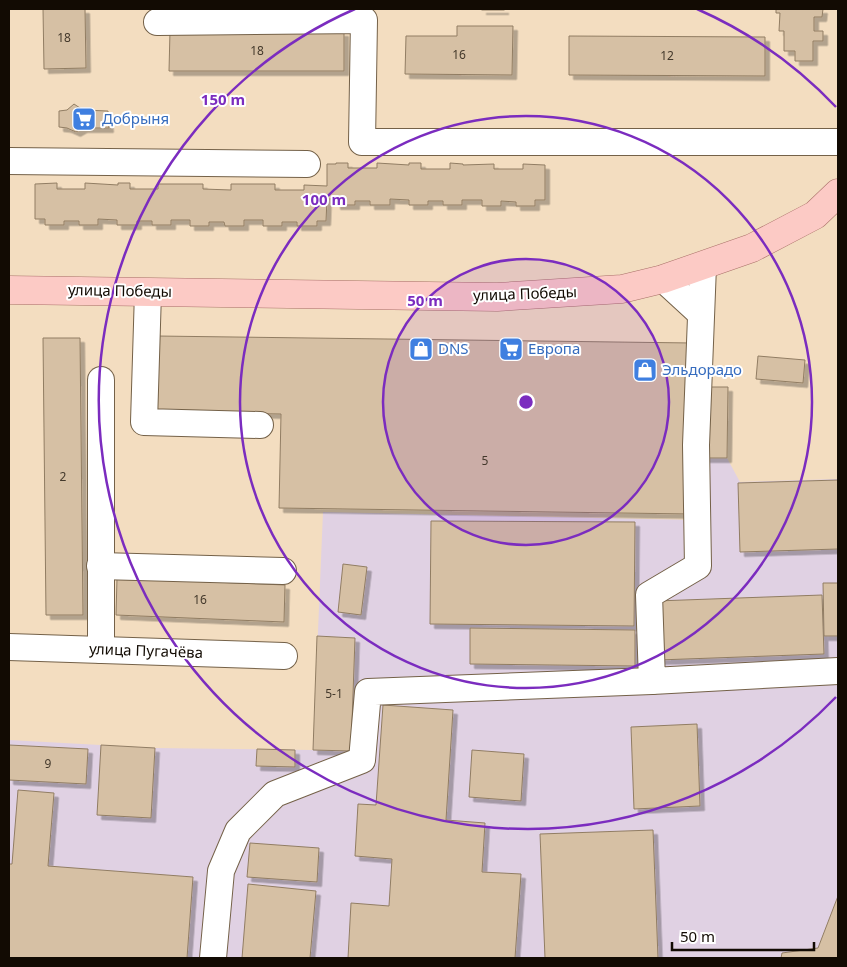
<svg xmlns="http://www.w3.org/2000/svg" width="847" height="967" viewBox="0 0 847 967" font-family="'Noto Sans',sans-serif">
	<style>
		.industrial { fill: #e0d1e3 }
		.building { fill: #d6c0a4; stroke: #917d63; filter: url(#shadow) }
		.lines { fill: none; stroke-linecap: round; stroke-linejoin: round }
		.minor-casing { stroke: #746148; stroke-width: 28 }
		.major-casing { stroke: #a97068; stroke-width: 29 }
		.minor { stroke: #fff; stroke-width: 26 }
		.major { stroke: #fccac5; stroke-width: 28 }
		.ring { fill: none; stroke: #7b2cbf; stroke-width: 2.5 }
		.labels { text-anchor: middle; stroke-width: 4; stroke-linejoin: round; paint-order: stroke }
		.number-label { font-size: 12px; fill: #43382b }
		.shop-label { font-size: 15px; fill: #366cbe; stroke: #fff; text-anchor: start }
		.street-label { font-size: 15px; fill: #120b03; stroke: #fff }
		.centre { fill: #7b2cbf; stroke: #fff; stroke-width: 2.5 }
		.ring-label { font-size: 15px; text-anchor: middle; font-weight: bold; fill: #7b2cbf; stroke: #fff; stroke-width: 4; stroke-linejoin: round; paint-order: stroke }
	</style>
	<defs>
		<filter id="shadow"><feDropShadow dx="4.5" dy="4.5" stdDeviation="0" flood-color="#0004"/></filter>
	</defs>
	<rect width="100%" height="100%" fill="#f3ddc0"/>
	<polygon class="industrial" points="705,458 727,458 740,482 838,479 838,958 9,958 9,740 155,748 313,750 323,512 693,520"/>
	<g class="building">
		<polygon points="43,9 85,9 86,68 44,69"/>
		<rect x="482" y="9" width="22" height="1"/>
		<polygon points="776,9 823,9 822,17 814,17 814,31 823,31 823,41 813,41 813,61 795,61 795,51 784,51 784,31 779,31 780,13 776,13"/>
		<polygon points="457,26 513,26 512,75 405,74 406,36 457,36"/>
		<polygon points="170,31 344,32 344,71 169,71"/>
		<polygon points="569,36 765,37 765,76 569,75"/>
		<polygon points="74,104 83,110 108,111 109,128 83,128 76,132 67,128 59,127 59,111 67,110"/>
		<polygon points="336,163 348,163 348,168 377,168 377,163 409,165 409,163 421,163 421,169 450,169 450,163 463,164 463,165 494,164 494,169 523,169 523,164 545,165 545,200 535,200 535,206 516,206 516,202 501,201 501,206 482,206 482,200 462,200 462,205 443,205 443,201 428,201 428,205 409,205 409,200 390,199 390,205 370,205 370,201 355,201 355,205 336,205 336,199 327,199 326,221 317,221 317,226 297,226 297,222 282,222 282,226 263,226 263,220 244,220 244,226 225,226 224,222 209,222 209,226 190,226 190,220 171,220 171,225 152,225 152,221 137,221 137,225 117,225 117,220 98,219 98,225 79,225 79,221 64,221 64,225 45,225 45,219 35,219 35,184 57,183 57,189 85,189 85,183 118,185 118,183 130,183 130,189 158,189 158,184 203,184 203,189 231,190 231,184 275,184 275,190 304,190 304,185 327,186 327,164 336,164"/>
		<polygon points="157,336 692,343 690,514 279,508 281,414 156,412"/>
		<polygon points="43,338 80,338 83,615 46,615"/>
		<polygon points="758,356 805,360 803,383 756,379"/>
		<polygon points="705,387 728,387 727,458 704,458"/>
		<polygon points="838,480 838,549 740,552 738,483"/>
		<polygon points="431,521 635,522 634,626 430,624"/>
		<polygon points="343,564 367,567 361,615 338,612"/>
		<polygon points="117,578 285,585 284,622 116,615"/>
		<polygon points="823,583 838,583 838,636 824,636"/>
		<polygon points="822,595 824,654 658,660 656,601"/>
		<polygon points="470,628 635,630 635,666 470,664"/>
		<polygon points="317,636 355,638 351,751 313,750"/>
		<polygon points="383,705 453,710 446,820 485,823 482,872 521,874 515,958 348,958 351,903 389,906 392,859 355,856 358,804 376,805"/>
		<polygon points="697,724 700,806 634,809 631,727"/>
		<polygon points="9,745 88,749 86,784 9,780"/>
		<polygon points="101,745 155,748 151,818 97,815"/>
		<polygon points="257,749 295,750 295,767 256,766"/>
		<polygon points="472,750 524,754 521,801 469,797"/>
		<polygon points="18,790 54,793 48,866 193,877 187,958 9,958 9,864 12,864"/>
		<polygon points="653,830 658,958 545,958 540,834"/>
		<polygon points="250,843 319,848 317,882 247,877"/>
		<polygon points="248,884 316,891 310,958 242,958"/>
		<polygon points="838,896 838,958 781,958 782,953 818,948"/>
	</g>
	<g class="lines">
		<g class="minor-casing">
			<g id="minor">
				<polyline points="157,22 364,20 362,142 838,142"/>
				<polyline points="9,161 307,164"/>
				<polyline points="703,266 696,445 698,566 649,595 652,681 838,671"/>
				<polyline points="663,279 700,313"/>
				<polyline points="148,292 144,422 260,425"/>
				<polyline points="100,566 283,571"/>
				<polyline points="9,647 284,656"/>
				<polyline points="101,650 101,380"/>
				<polyline points="213,958 221,871 238,831 275,794 362,760 368,692 652,681"/>
			</g>
		</g>
		<g class="major-casing">
			<polyline id="major" points="9,290 497,297 622,289 663,279 752,248 815,215 838,193"/>
		</g>
		<use href="#minor" class="minor"/>
		<use href="#major" class="major"/>
	</g>
	<circle cx="526" cy="402" r="143" fill="#7b2cbf" fill-opacity=".12"/>
	<g class="ring">
		<circle cx="526" cy="402" r="143"/>
		<circle cx="526" cy="402" r="286"/>
		<path d="M836 697A428 428 0 1 1 355 9M697 9A428 428 0 0 1 836 107"/>
	</g>
	<defs>
		<g id="supermarket-square" transform="scale(1.25)"><rect x="-9" y="-9" width="18" height="18" rx="4" fill="#3f7fe0" stroke="#fff"/><path d="M-6-5.5h2.5l.6 2H6L4.5 2H-2.5L-4.4-4H-6ZM-1.5 3.2a1.3 1.3 0 1 0 .1 0ZM3 3.2a1.3 1.3 0 1 0 .1 0Z" fill="#fff"/></g>
		<g id="shop-square" transform="scale(1.25)"><rect x="-9" y="-9" width="18" height="18" rx="4" fill="#3f7fe0" stroke="#fff"/><path d="M-5-2.5h2.3a2.7 3.5 0 0 1 5.4 0H5L5.5 6h-11ZM-1.5-2.5h3a1.5 2.3 0 0 0-3 0Z" fill="#fff"/></g>
	</defs>
	<g fill-rule="evenodd">
		<use href="#supermarket-square" x="84" y="119"/>
		<use href="#shop-square" x="421" y="349"/>
		<use href="#supermarket-square" x="511" y="349"/>
		<use href="#shop-square" x="645" y="370"/>
	</g>
	<g class="labels">
		<g class="number-label">
			<text x="64" y="42">18</text>
			<text x="257" y="55">18</text>
			<text x="459" y="59">16</text>
			<text x="667" y="60">12</text>
			<text x="485" y="465">5</text>
			<text x="63" y="481">2</text>
			<text x="200" y="604">16</text>
			<text x="334" y="698">5-1</text>
			<text x="48" y="768">9</text>
		</g>
		<g class="shop-label">
			<text x="102" y="124">Добрыня</text>
			<text x="438" y="354">DNS</text>
			<text x="528" y="354">Европа</text>
			<text x="662" y="375">Эльдорадо</text>
		</g>
		<g class="street-label">
			<text transform="translate(120 291) rotate(1)" y="5">улица Победы</text>
			<text transform="translate(525 294) rotate(-2)" y="5">улица Победы</text>
			<text transform="translate(146 651) rotate(2)" y="5">улица Пугачёва</text>
		</g>
	</g>
	<circle cx="526" cy="402" r="8" class="centre"/>
	<g class="ring-label">
		<text x="223" y="105">150 m</text>
		<text x="324" y="205">100 m</text>
		<text x="425" y="306">50 m</text>
	</g>
	<rect width="847" height="967" fill="none" stroke="#120b03" stroke-width="20"/>
	<path d="M672 942v8h142v-8" fill="none" stroke="#120b03" stroke-width="2.5"/>
	<text x="680" y="942" font-size="15" fill="#120b03" stroke="#ffffff" stroke-width="4" paint-order="stroke">50 m</text>
</svg>
